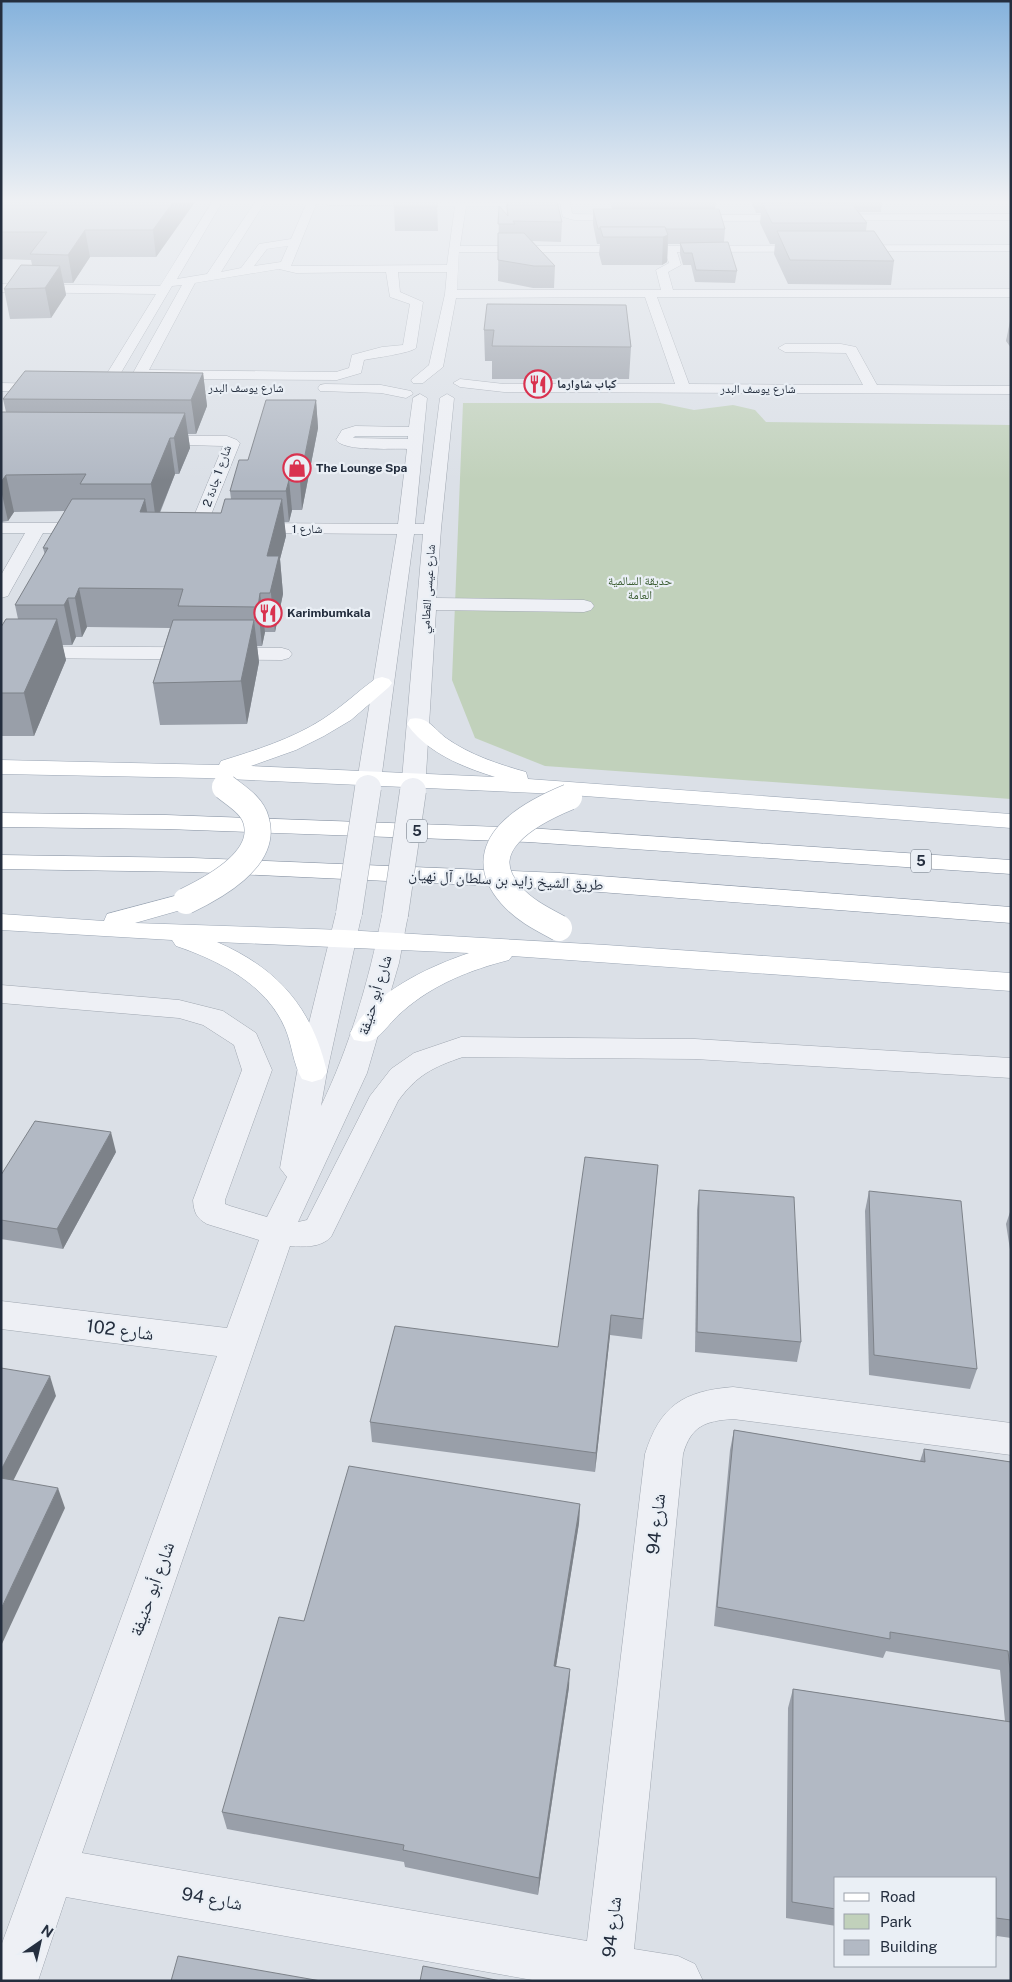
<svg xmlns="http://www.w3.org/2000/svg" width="1012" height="1982" viewBox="0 0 1012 1982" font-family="'Public Sans','Noto Naskh Arabic',sans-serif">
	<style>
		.green { fill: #c1d1bb }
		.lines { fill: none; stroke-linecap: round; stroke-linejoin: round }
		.minor-casing { stroke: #a0a7b1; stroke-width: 1 }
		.major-casing { stroke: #99a4b3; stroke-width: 1 }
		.highway-casing { stroke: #818d9e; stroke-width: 1 }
		.minor { fill: #eef0f5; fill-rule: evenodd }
		.major { fill: #fff; fill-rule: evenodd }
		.highway { fill: #fff; fill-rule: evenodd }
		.minor-bridge-casing { stroke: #a0a7b1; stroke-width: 27; stroke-linecap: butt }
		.major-bridge-casing { stroke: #99a4b3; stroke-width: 27; stroke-linecap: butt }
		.minor-bridge { stroke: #eef0f5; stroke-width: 26 }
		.major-bridge { stroke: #fff; stroke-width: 26 }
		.wall { fill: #999fa9 }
		.shaded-wall { fill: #7d8289 }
		.building { fill: #b2b9c4; stroke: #7d8289 }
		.labels { text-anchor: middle; stroke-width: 4.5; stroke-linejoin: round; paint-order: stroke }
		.far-poi-label { font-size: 12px; font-weight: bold; fill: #242e3e; stroke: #eaeff5; text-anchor: start }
		.far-street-label { font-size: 12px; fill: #242e3e; stroke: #eaeff5 }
		.far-park-label { font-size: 12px; fill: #395b30; stroke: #eaeff5 }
		.shield { fill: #eaeff5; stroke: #5f6875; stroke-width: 1 }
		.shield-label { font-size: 14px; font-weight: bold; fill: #242e3e }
		.street-label { font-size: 15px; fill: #242e3e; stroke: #eaeff5 }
		.near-street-label { font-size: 18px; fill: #242e3e; stroke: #eaeff5 }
	</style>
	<rect width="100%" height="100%" fill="#dbe0e7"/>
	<polygon class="green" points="463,403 660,403 694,410 733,405 755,410 766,422 1011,425 1011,799 545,766 475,738 452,680"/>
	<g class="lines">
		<g class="minor-casing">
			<g id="minor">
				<path d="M212,202H222L177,279L207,274L255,202H265L221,272L241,268L259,244L291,239L307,202H317L291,266L447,265L455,206L327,205L322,202L548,203L543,206H466L460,246L1011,245V251L677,252L681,265L668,272L673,290L1011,289V297H657L689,384L863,385L846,353L785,352L778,348L785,344H841L856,347L877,385L1011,386V394L504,392L460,387L453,383L460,379L504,384H675L645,297L456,298L443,367L423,383H413L411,380L429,365L445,294L447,272H398L400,292L423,302L416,348C411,353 374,358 364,360L361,373L337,380L155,379L135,376L133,373L182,285L172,286L112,388L105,392L98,388L156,294L1,292V284L160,286ZM288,246L281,262L254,266L267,249ZM459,252H665L669,263L656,270L661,290H457ZM279,269L296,273L386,272L390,297L410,304L403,345L382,347L352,355L349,368L336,372L149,370L195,283Z"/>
				<polygon points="560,202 570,202 572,213 574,214 629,215 634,218 629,221 574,220 563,217"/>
				<polygon points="1011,214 1011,220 685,221 680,218 685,215"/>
				<polygon points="1,383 50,384 57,388 50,392 1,391"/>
				<polygon points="325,384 381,385 411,391 413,394 406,398 381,393 320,391 318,388 320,385"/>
				<path d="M420,394L427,398L415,524H424L440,398L447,394L454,398L441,529L436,598L584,600L591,602L594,606L591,610L584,612L436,610L425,791L421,796L413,798L405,796L401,791L423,534H414L380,788L376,793L368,795L360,793L356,788L397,534L249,533L243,532L240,528L243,524L249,523L398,524L407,449C392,448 345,452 336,440L342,430L355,426L409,427L413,398ZM355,436H408V439L353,438Z"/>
				<polygon points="153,436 227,436 237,440 240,443 204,532 192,532 189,528 223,446 148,444 145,441 148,438"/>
				<polygon points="1,523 93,523 99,524 102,528 99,532 93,533 43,533 10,592 8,596 1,598 1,575 25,533 1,533"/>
				<polygon points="1,646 282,648 289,650 292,654 289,658 282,660 1,658"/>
				<path d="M349,905L358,908L362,913L327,1072L321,1106C350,1046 369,980 382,915L386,909L395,907L404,909L408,915L399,963L367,1073L298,1222L307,1220L370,1096L391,1069L414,1053L461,1037L695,1039L1011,1058V1078L695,1059L463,1057C433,1067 417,1075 398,1101L331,1237C320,1248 304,1247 290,1246L82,1853L587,1941L645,1454C660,1406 683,1391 733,1387L1011,1423V1455L733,1419C705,1421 691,1426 683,1454L634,1949L678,1956L695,1964L703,1981H538L66,1897L38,1981H1V1946L217,1356L1,1329V1301L227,1328L259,1240L207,1224C196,1218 194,1212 193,1200L242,1070L234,1045L203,1025L179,1018L1,1003V985L179,1000L223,1011L256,1033L272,1070L225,1200V1204L230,1206L267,1217L287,1177L280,1168L297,1072L336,913L340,908Z"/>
			</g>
		</g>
		<g class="major-casing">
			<g id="major">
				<path d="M382,677L389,679L392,683L389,687L351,720L324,736L296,750L251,766L495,777C463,767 427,753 407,724L410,719C427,715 434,729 446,738C470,755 498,764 526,772L528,779L1011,814V828L558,794L205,778L1,774V760L219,765L221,761C256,750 292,739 323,719C342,707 357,692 375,679Z"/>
				<path d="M186,893L195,896L199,901L195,906L135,923L344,930L606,945L1011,973V991L512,956L509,960C470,970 434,984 403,1011C394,1018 381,1036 373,1040C366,1043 361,1041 354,1040L350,1033C375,992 425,968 469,953L217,942C277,968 312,1007 327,1072L322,1079L312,1082L302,1079C293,1064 292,1044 285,1028C266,984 218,960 176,946L172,940L1,930V914L104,921L107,914Z"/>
			</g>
		</g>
		<g class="highway-casing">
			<g id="highway">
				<polygon points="1,813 166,815 528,828 1011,860 1011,874 528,842 166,829 1,827"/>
				<polygon points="1,855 193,858 560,873 1011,907 1011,923 560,889 193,872 1,869"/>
			</g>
		</g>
		<use href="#minor" class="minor"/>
		<use href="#major" class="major"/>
		<use href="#highway" class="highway"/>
		<g class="minor-bridge-casing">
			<g id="minor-bridge">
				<polyline points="349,913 368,788"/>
				<polyline points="395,915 413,791"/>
			</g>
		</g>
		<g class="major-bridge-casing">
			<g id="major-bridge">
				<path d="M186,901C213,888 268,859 256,820C252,805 236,796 225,787"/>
				<path d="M559,928C542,919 524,910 511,895C468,846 530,813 569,797"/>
			</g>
		</g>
		<use href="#minor-bridge" class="minor-bridge"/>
		<use href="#major-bridge" class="major-bridge"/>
	</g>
	<g class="wall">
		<polygon points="1,202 195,202 156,257 90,257 73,283 64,283 66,295 51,318 10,319 4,289 32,265 31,260 1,259"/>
		<polygon points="437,202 438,231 395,231 394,206"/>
		<polygon points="506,202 557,202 562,222 561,242 532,241 555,266 554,288 533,288 498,281 499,206 507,215"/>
		<polygon points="610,202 716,202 715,209 725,229 724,242 737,271 735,283 695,282 691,265 683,265 680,254 680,244 668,244 667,262 662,265 602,265 599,254 600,244 597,244 593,224 593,209 612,209"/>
		<polygon points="751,202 882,202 881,212 859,212 867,223 866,231 894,261 891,285 788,284 774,254 775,244 770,244 760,223 761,213 756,213"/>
		<polygon points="626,305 631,347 629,379 492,379 492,361 485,361 484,330"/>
		<polygon points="1011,316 1011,348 1006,341"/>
		<polygon points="203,373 207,406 196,434 188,434 190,448 179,474 175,474 160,513 221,513 231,499 230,491 248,460 316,400 318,428 302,510 292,510 289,522 284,522 286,536 280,559 283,594 275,632 265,632 262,646 257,646 259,662 247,724 160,725 153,683 170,628 87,627 82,637 76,637 72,645 62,645 66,660 34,736 1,736 1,627 18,619 15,605 45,555 43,548 65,511 14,512 8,521 1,522 1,412 6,412 3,399"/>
		<polygon points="116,1152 63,1249 1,1239 1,1175"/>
		<polygon points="658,1165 642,1339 610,1335 595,1472 372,1442 370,1422 558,1347"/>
		<polygon points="699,1190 801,1342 797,1362 695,1352 697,1210"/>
		<polygon points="869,1191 977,1369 970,1389 869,1375 865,1211"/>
		<polygon points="1011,1209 1011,1256 1006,1224"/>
		<polygon points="734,1430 920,1461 924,1449 1011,1462 1011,1938 997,1936 996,1938 996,1878 836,1878 836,1926 786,1918 788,1708 793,1689 1005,1721 1000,1670 886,1651 883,1658 714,1626 730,1450"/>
		<polygon points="580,1504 579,1523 556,1666 569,1687 538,1895 405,1867 404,1862 227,1829 222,1812 304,1621"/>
	</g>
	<g class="shaded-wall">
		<polygon points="173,202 195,202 156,257 153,230"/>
		<polygon points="85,230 90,257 73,283 68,255"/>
		<polygon points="668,235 667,262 662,265 663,237"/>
		<polygon points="60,266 66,295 51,318 45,288"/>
		<polygon points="203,373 207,406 196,434 191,400"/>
		<polygon points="316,400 318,428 302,510 300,480"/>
		<polygon points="185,413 190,448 179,474 174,438"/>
		<polygon points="170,438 175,474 156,521 151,484"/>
		<polygon points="6,475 14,512 8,521 1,490 1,482"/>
		<polygon points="289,480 292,510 289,522 286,491"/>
		<polygon points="145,499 151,535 140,512"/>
		<polygon points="282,499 286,536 280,559 283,594 275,632 267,556"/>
		<polygon points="79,588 87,627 82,637 75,598"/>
		<polygon points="260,593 265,632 262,646 258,607"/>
		<polygon points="68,598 76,637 72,645 64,605"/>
		<polygon points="57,619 66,660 34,736 24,693"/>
		<polygon points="254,620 259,662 247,724 241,681"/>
		<polygon points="111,1132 116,1152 63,1249 57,1229"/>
		<polygon points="611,1315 610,1335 595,1472 596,1453"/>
		<polygon points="50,1376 56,1396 5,1497 1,1487 1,1470"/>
		<polygon points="58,1488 65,1508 1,1646 1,1609"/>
		<polygon points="580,1504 579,1523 553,1685 554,1666"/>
		<polygon points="570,1669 569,1687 538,1895 539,1878"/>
	</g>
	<g class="building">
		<polygon points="1,202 173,202 153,230 85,230 68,255 30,254 47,232 1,232"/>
		<rect x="394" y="202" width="43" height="4"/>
		<polygon points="507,202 557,202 562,222 513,221 515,224 498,224 499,206 508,216"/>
		<polygon points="762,203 851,203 867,223 772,223"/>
		<polygon points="593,209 719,209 725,229 666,229 665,227 600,227 600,229 598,229"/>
		<polygon points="600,227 665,227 668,235 663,237 603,237"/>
		<polygon points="777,231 874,231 894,261 790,260"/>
		<polygon points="498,233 524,233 555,266 534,266 498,260"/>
		<polygon points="728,242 737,271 696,270 692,253 684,253 680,243"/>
		<polygon points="21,265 60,266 45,288 4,289"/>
		<polygon points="487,304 626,305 631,347 492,346 494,330 484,330"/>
		<polygon points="25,371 203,373 191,400 3,399"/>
		<polygon points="266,400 316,400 300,480 289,480 286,491 230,491 239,460 248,460"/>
		<polygon points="1,412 185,413 174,438 170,438 151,484 80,484 86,474 6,475 1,482"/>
		<polygon points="72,499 145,499 140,512 221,513 225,499 282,499 267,556 279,556 270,593 260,593 258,607 178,606 183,589 79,588 75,598 68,598 64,605 15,605 48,548 43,548"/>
		<polygon points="6,619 57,619 24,693 1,693 1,627"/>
		<polygon points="173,620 254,620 241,681 153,683"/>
		<polygon points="35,1121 111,1132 57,1229 1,1220 1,1175"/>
		<polygon points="585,1157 658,1165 643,1319 611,1315 596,1453 370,1422 395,1326 558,1347"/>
		<polygon points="699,1190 794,1197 801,1342 697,1332"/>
		<polygon points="869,1191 961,1201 977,1369 874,1355"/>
		<polygon points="1,1368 50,1376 1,1470"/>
		<polygon points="734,1430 925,1462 924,1449 1011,1462 1011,1678 1008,1651 890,1632 890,1639 717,1607"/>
		<polygon points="349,1466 580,1504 554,1666 570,1669 539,1878 403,1850 404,1845 222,1812 279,1617 304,1621"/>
		<polygon points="1,1478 58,1488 1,1609"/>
		<polygon points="793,1689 1011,1722 1011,1920 996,1918 996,1878 836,1878 836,1909 792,1902"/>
		<polygon points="178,1956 321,1981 171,1981"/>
		<polygon points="423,1966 501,1981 420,1981"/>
	</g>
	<linearGradient id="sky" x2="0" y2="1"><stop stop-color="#85b2dc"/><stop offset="0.42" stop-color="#eff1f4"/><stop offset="1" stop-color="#eff1f4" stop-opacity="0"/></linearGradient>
	<rect width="1012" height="480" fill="url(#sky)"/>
	<defs>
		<g id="restaurant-ring" transform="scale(1.4375)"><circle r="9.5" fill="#eaeff5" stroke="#d9324f" stroke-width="1.5"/><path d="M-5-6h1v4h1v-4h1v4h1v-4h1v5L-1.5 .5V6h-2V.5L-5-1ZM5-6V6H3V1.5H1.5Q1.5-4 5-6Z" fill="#d9324f"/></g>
		<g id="shop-ring" transform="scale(1.4375)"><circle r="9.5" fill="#eaeff5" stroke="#d9324f" stroke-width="1.5"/><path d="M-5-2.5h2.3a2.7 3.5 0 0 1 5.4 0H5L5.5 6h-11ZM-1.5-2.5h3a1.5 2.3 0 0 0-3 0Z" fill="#d9324f"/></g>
	</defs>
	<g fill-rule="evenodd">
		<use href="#restaurant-ring" x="538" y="384"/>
		<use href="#shop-ring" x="297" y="468"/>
		<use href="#restaurant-ring" x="268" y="613"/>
	</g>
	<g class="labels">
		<g class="far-poi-label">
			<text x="557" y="388">كباب شاوارما</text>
			<text x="316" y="472">The Lounge Spa</text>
			<text x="287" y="617">Karimbumkala</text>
		</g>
		<g class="far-street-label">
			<text x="246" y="392">شارع يوسف البدر</text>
			<text x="758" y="393">شارع يوسف البدر</text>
			<text transform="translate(217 476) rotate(-71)" y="4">شارع 1 جادة 2</text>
			<text x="307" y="533">شارع 1</text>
			<text transform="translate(428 589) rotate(-86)" y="4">شارع عيسى القطامي</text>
		</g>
		<g class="far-park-label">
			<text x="640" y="585">حديقة السالمية<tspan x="640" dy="14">العامة</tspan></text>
		</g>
		<g class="shield">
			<rect x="407" y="819.5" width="20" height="23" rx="4"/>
			<rect x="911" y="849.5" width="20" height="23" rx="4"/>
		</g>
		<g class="shield-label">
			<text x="417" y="836">5</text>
			<text x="921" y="866">5</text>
		</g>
		<g class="street-label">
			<text transform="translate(506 880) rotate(3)" y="5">طريق الشيخ زايد بن سلطان آل نهيان</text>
			<text transform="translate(375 995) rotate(-73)" y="5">شارع أبو حنيفة</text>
		</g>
		<g class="near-street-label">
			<text transform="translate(120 1330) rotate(7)" y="6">شارع 102</text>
			<text transform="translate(656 1524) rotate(-84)" y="6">شارع 94</text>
			<text transform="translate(152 1589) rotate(-70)" y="6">شارع أبو حنيفة</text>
			<text transform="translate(212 1899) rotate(10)" y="6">شارع 94</text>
			<text transform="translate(612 1927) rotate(-84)" y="6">شارع 94</text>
		</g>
	</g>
	<rect width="1012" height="1982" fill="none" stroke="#242e3e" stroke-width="5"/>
	<rect x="834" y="1877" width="162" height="90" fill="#eaeff5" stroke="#9ba2ac"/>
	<rect x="844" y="1893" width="25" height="8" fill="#ffffff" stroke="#9ba2ac"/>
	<text x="880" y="1902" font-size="15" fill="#242e3e">Road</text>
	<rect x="844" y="1914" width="25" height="15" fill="#c1d1bb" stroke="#9ba2ac"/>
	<text x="880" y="1927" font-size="15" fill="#242e3e">Park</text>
	<rect x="844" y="1940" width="25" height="15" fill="#b2b9c4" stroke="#9ba2ac"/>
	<text x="880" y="1952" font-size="15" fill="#242e3e">Building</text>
	<g transform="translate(40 1942) rotate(34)" stroke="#eaeff5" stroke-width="4" paint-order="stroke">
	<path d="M0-4L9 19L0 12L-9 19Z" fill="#242e3e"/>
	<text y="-8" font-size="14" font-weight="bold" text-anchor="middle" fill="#242e3e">N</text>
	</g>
</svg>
